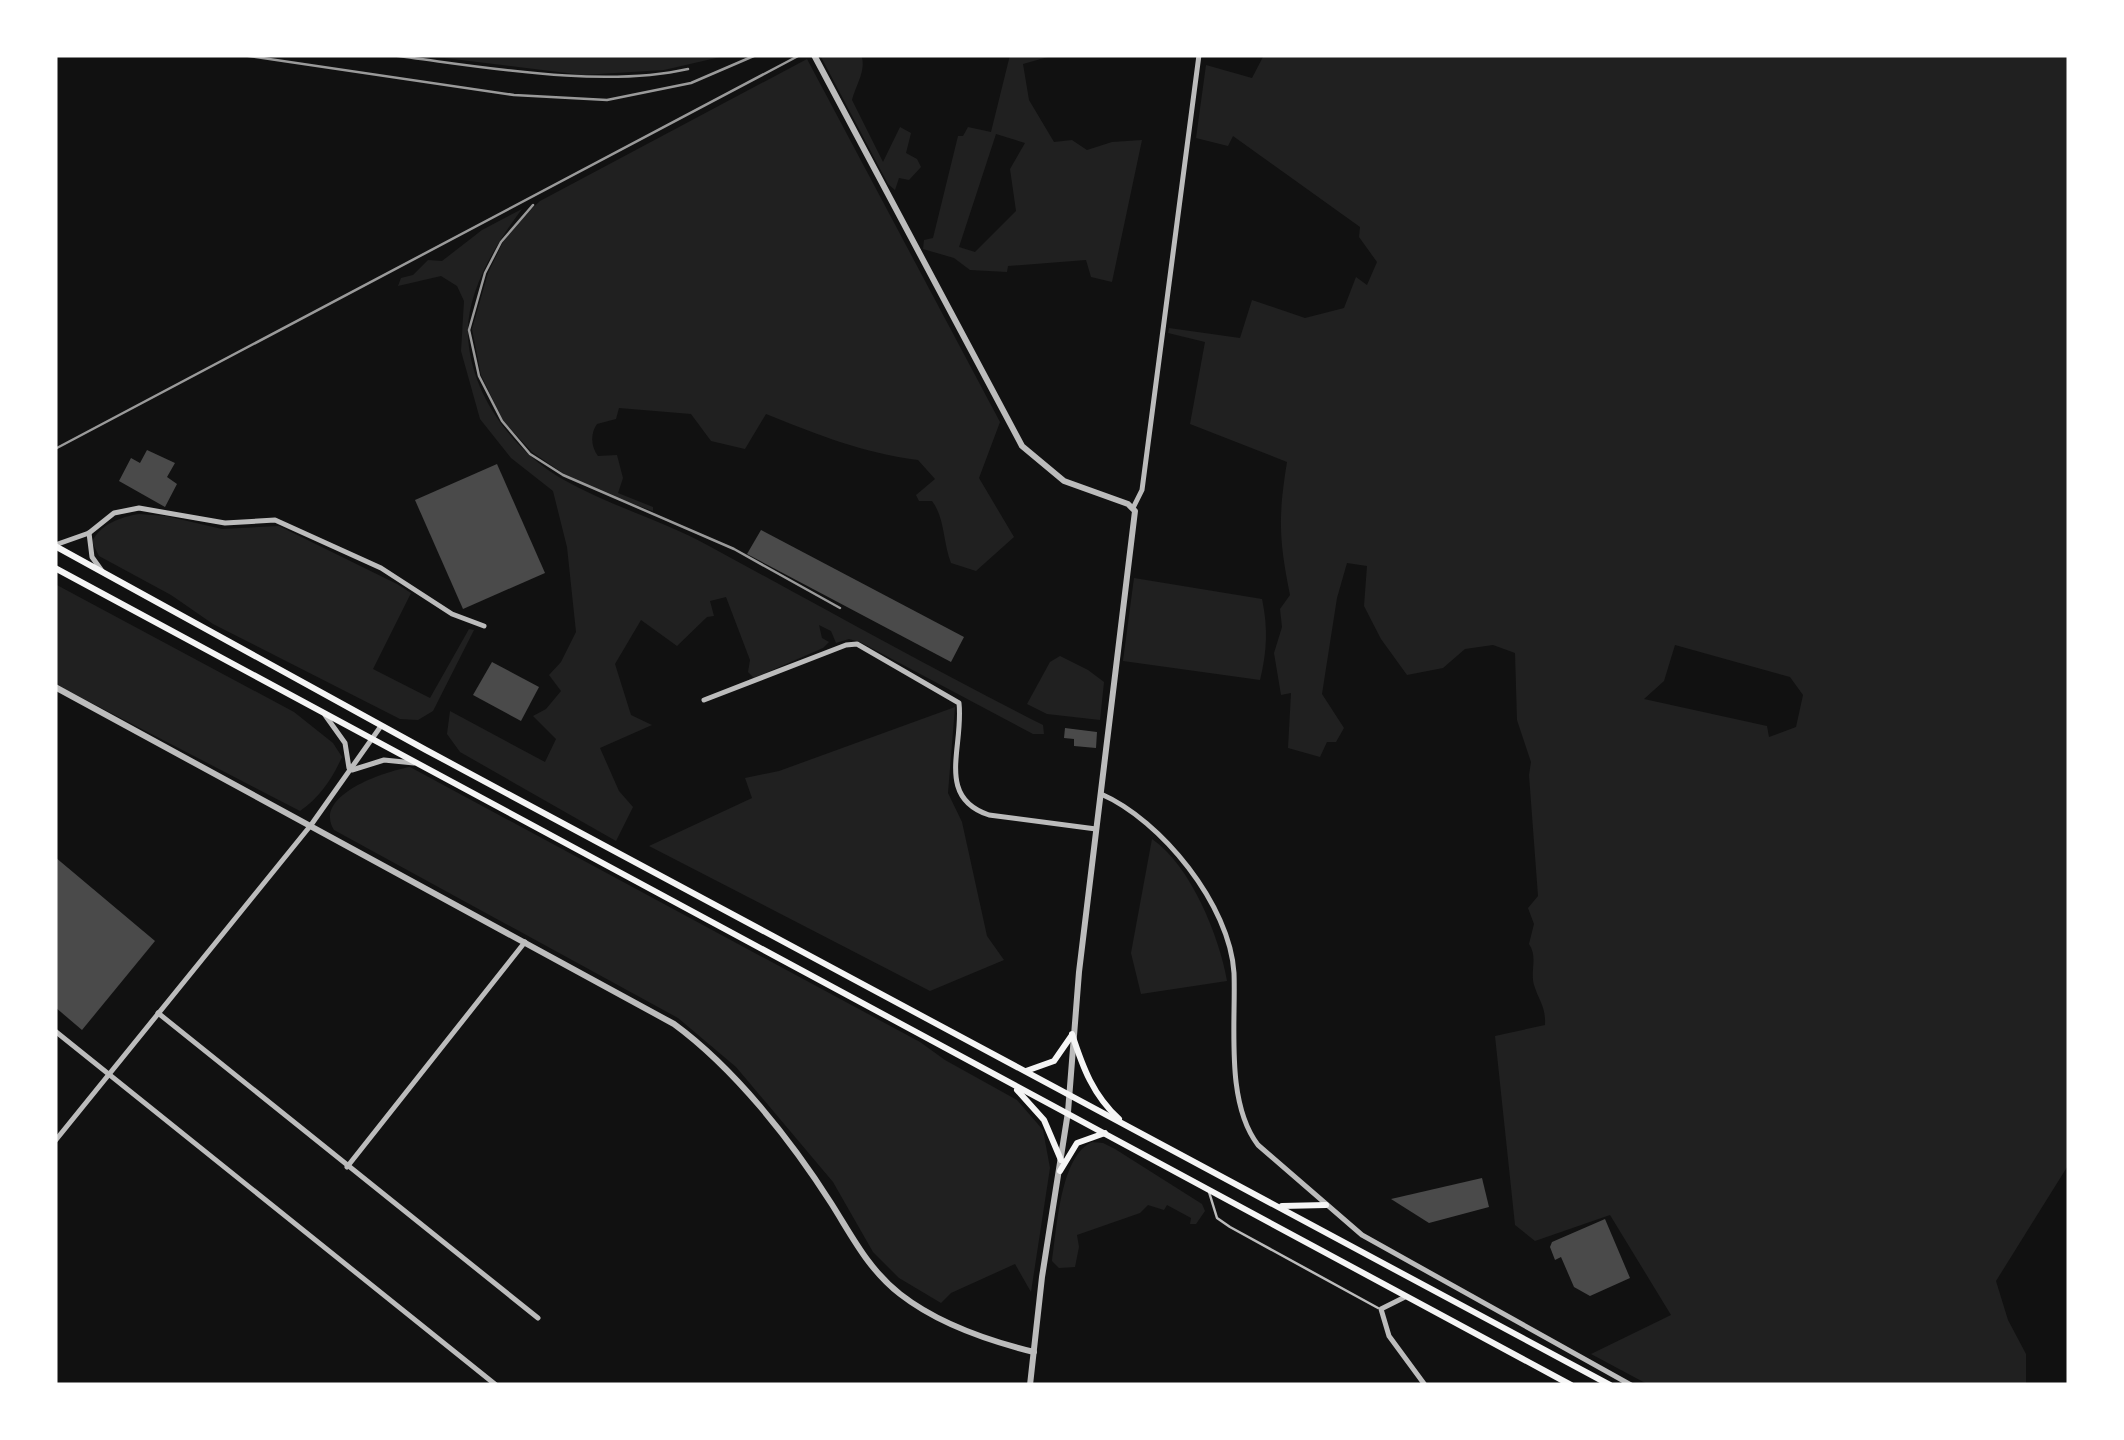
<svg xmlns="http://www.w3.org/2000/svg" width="2124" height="1440" viewBox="0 0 2124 1440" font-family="Mulish,sans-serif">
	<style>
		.green { fill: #202020; fill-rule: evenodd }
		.building { fill: #4a4a4a }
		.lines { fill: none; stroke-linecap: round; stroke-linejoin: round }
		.service { stroke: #bcbcbc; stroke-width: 2.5 }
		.minor { stroke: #bcbcbc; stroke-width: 5 }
		.tertiary { stroke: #bcbcbc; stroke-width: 6 }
		.secondary { stroke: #f5f5f5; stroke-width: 6 }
		.rail { stroke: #9a9a9a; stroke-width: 2.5 }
	</style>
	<rect width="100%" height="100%" fill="#111"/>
	<g class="green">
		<polygon points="420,55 729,55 664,70 583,75"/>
		<path d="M820,55H861C867,69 856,85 852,100L883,162L900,127L911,133L906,153L917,159L921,167L909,180L899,178L895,190L888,184Z"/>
		<path d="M1010,55H1055L1023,64L1029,100L1054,142L1072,140L1087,150L1112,142L1142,140L1112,282L1091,277L1086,260L1008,266L1007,272L970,270L954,258L923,249L924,240L933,238L958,136H963L968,127L991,132ZM996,134L1025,143L1010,169L1016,211L975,252L959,247Z"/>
		<path d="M1264,55H2069V1164L1996,1281L2008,1320L2026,1354V1385H1649L1591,1354L1671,1315L1610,1215L1535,1241L1515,1225L1495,1036L1545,1025C1546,1007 1539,1001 1534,985C1530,970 1538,957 1529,944L1534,924L1528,908L1538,896L1529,775L1531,762L1517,720L1515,653L1493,645L1465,649L1443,668L1407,675L1381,639L1364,606L1367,566L1347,563L1337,598L1322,694L1344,728L1336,742H1327L1320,757L1288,748L1291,693L1281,695L1274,653L1282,627L1280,609L1290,595C1279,540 1278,518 1287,462L1190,424L1205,342L1168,333L1169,328L1240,338L1252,300L1305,318L1344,308L1356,277L1367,285L1377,262L1359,237L1360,227L1233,136L1228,146L1196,138L1206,65L1252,78ZM1675,645L1790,677L1803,695L1796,727L1769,737L1767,726L1644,699L1664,681Z"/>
		<path d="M807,59L1000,422L979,478L1014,537L976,571L951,563C943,543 945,518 932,501H919L916,495L935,479L918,460C860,452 821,436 766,414L745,449L711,441L691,414L619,408L616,419L597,424C590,434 591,447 598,456L617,455L623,478L618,493L653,507V511L605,494L564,474L532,452L503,421L481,375L472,329L488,273L503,242L520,220L540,201Z"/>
		<path d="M522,209C497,242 467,290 468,333C469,393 513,451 564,480C610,506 662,520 709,546C820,606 930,668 1043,725L1044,734H1033L860,642L849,639L836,643L831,631L819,625L822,638L829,642L823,648L754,678L748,672L750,660L726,597L710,601L714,616L707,617L677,646L641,620L615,664L631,715L652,725L600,748L619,791L633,807L616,841L460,752L447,734L450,711L545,762L556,739L533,716L546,709L561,691L549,675L561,662L576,632L567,547L553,491L511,458L480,419L461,351L464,301L457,286L441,276L398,286L401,278L413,275L428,260L442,261L482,230Z"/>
		<path d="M139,514L166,516L222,529L279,526L397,584L411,593L373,669L430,698L469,629L474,630L433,711L418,720L400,719L213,624L171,595L99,556L92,542C100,524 121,517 139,514Z"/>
		<path d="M1134,578L1262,599C1268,628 1267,651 1260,680L1123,661Z"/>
		<path d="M55,584L294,712L333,743L342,757C332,779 320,797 300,811L55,684Z"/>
		<polygon points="1060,656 1088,670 1104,682 1100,720 1047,714 1027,704 1050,662"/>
		<polygon points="955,707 948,793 962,822 987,936 1004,960 930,991 649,846 752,798 745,778 779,771"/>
		<path d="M410,767L920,1042L945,1060L1017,1100L1043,1130L1050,1168L1031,1292L1015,1264L951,1293L941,1303L899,1278L873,1252L833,1182L736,1067L678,1018L334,830C312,795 386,771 410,767Z"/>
		<path d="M1152,839C1191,866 1219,936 1227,981L1141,994L1131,953Z"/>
		<path d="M1092,1142L1103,1143L1115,1149L1202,1204L1205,1211L1196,1224H1190L1191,1218L1167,1205L1164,1210L1148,1205L1140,1213L1077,1235L1079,1247L1075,1267L1059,1268L1052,1261C1057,1229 1060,1156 1092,1142Z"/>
	</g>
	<g class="building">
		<polygon points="147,450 175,463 167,477 177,484 165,507 119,481 131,458 140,463"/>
		<polygon points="497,464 545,573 463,609 415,500"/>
		<polygon points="761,530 964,637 951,662 747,554"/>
		<polygon points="492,662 539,687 521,721 473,695"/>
		<polygon points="1065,728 1097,732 1096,748 1074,746 1074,739 1064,738"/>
		<polygon points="55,857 155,941 82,1030 55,1007"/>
		<polygon points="1482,1178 1489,1207 1429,1223 1391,1199"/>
		<polygon points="1605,1219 1630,1278 1590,1296 1574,1287 1561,1257 1555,1260 1550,1247 1552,1242"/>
	</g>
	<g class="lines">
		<polyline class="service" points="1209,1192 1217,1218 1230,1227 1378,1308"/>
		<g class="minor">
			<polyline points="1133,508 1142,490 1199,55"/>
			<polyline points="89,533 92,557 102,571"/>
			<polyline points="55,545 89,533 114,513 139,508 225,523 275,520 381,568 452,614 484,626"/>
			<path d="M704,700L846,645L857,644L959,703C964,747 935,797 989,815L1096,829"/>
			<polyline points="325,715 345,743 349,768"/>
			<polyline points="352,770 384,760 414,763"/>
			<path d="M1101,794C1161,820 1230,905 1234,973C1236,1024 1225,1102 1258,1145L1362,1235L1631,1385"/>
			<polyline points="158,1013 538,1318"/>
			<polyline points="55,1031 496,1385"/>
			<polyline points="55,1141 311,825 381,726"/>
			<polyline points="347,1167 525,942"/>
			<polyline points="1405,1297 1381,1309 1389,1336 1425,1385"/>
		</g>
		<g class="tertiary">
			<polyline points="814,55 1022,446 1064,481 1128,504 1135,511 1079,972 1068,1112 1042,1277 1030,1385"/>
			<path d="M55,687L674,1024C734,1068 791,1140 831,1203C852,1236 868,1269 900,1294C937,1323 989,1341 1034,1352"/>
		</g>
		<g class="secondary">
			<polyline points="55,546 426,750 1610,1385"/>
			<polyline points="55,568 1571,1385"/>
			<path d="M1072,1034C1083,1068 1093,1095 1119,1119"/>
			<polyline points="1026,1071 1054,1061 1072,1035"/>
			<polyline points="1017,1090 1044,1120 1061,1160"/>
			<polyline points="1060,1171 1077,1143 1105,1133"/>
			<polyline points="1282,1206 1326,1205"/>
		</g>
		<g class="rail">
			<polyline points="242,55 514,95 607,100 691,83 756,55"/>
			<path d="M390,55C480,66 599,89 688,69"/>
			<polyline points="533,205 501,242 485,273 469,330 479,376 502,421 530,454 563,475 734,549 840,608"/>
			<polyline points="55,449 800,55"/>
		</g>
	</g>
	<rect width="2124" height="1440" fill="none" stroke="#ffffff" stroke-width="115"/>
</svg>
